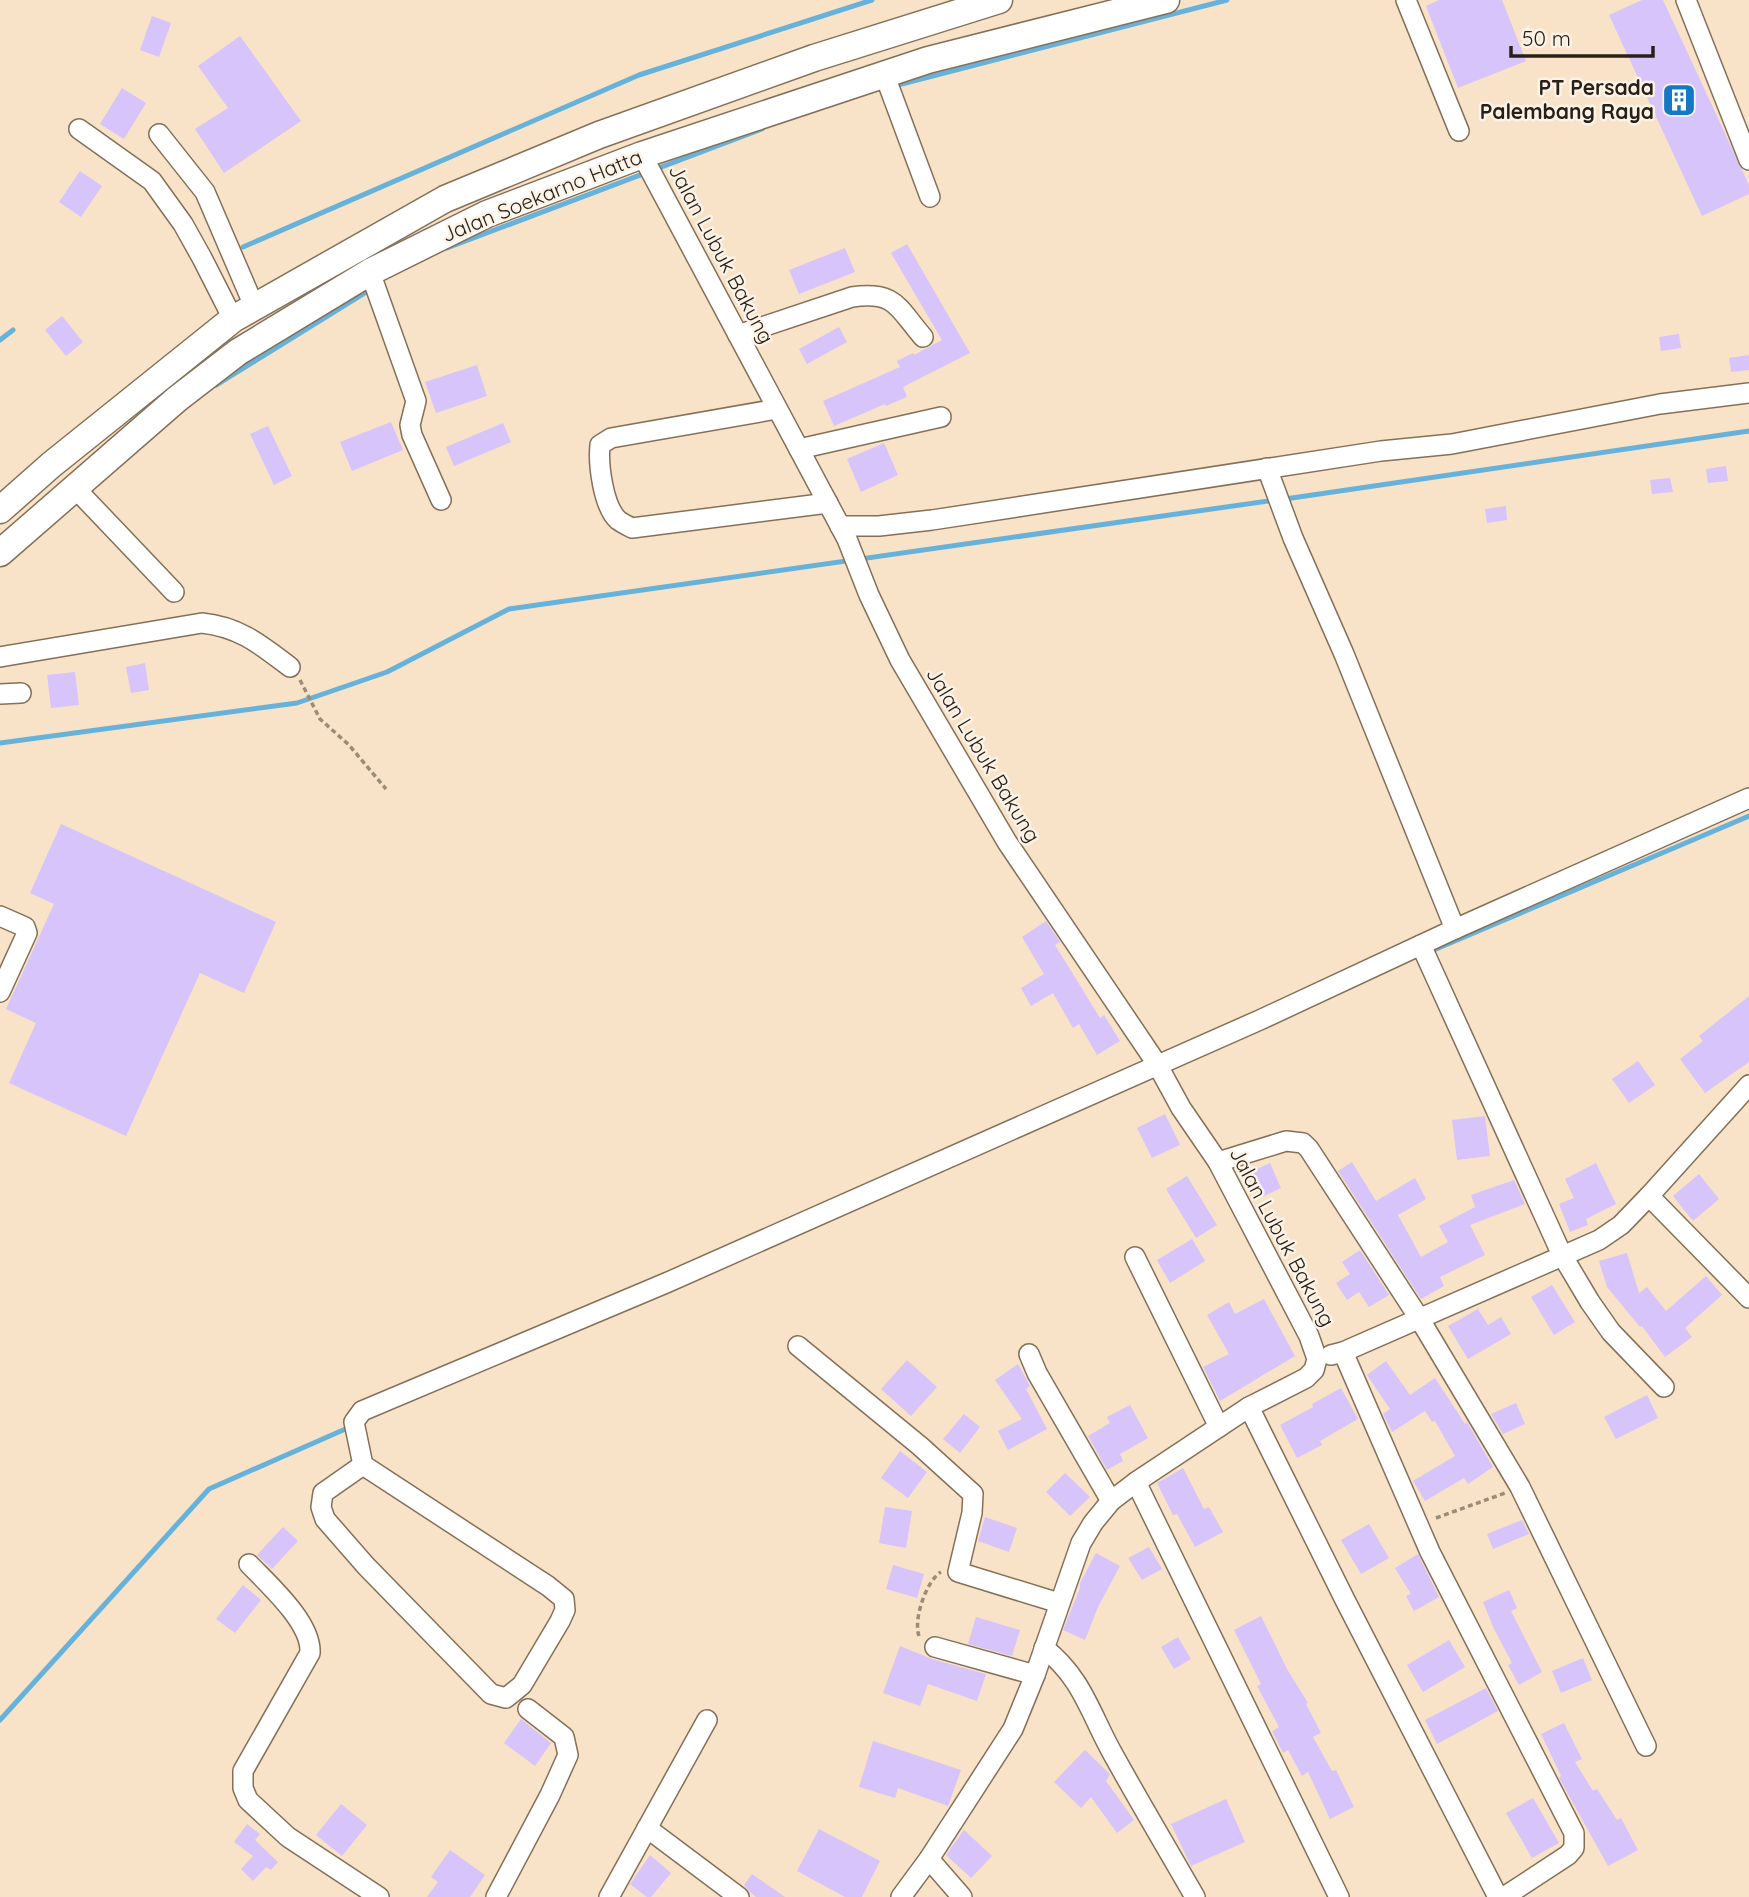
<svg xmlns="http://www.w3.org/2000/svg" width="1749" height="1897" viewBox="0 0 1749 1897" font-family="Quicksand,sans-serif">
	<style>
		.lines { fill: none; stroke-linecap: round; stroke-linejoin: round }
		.stream { stroke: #67b2da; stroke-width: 5 }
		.building { fill: #d6c4fa }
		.minor-casing { stroke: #847058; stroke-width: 22 }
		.highway-casing { stroke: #847058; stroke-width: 29 }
		.path { stroke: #9b8b78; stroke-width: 3.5; stroke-dasharray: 5 3.5; stroke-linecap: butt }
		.minor { stroke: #fff; stroke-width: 19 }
		.highway { stroke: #fff; stroke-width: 26 }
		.labels { text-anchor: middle; stroke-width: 5; stroke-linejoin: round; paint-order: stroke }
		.poi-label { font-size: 21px; font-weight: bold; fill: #282016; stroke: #fcf3e8; text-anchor: end }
		.street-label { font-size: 21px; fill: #282016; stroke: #fcf3e8 }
	</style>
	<rect width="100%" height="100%" fill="#f9e3c8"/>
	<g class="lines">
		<g class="stream">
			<polyline points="894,86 1227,0"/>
			<polyline points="243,247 639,75 872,0"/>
			<polyline points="447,248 762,129"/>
			<polyline points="0,340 13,330"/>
			<polyline points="216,385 371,289"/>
			<polyline points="1285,499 1749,431"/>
			<polyline points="0,743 297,703 387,672 509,609 1275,500"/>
			<polyline points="1429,952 1749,816"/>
			<polyline points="0,1720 209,1489 350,1427"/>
		</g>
	</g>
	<g class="building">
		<polygon points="1439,0 1502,0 1526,61 1458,88 1426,6"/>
		<polygon points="1642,0 1663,0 1749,185 1749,194 1702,216 1609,15"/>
		<polygon points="152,16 171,23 159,57 140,50"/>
		<polygon points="240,36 301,121 224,173 195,129 228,108 198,66"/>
		<polygon points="122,88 146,103 124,139 100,124"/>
		<polygon points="80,171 102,186 81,217 59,202"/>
		<polygon points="907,244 970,353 903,387 907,397 886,406 885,404 834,426 823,401 900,367 897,361 913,353 914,355 942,340 891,253"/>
		<polygon points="845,248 855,272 799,294 789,270"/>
		<polygon points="62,316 83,342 66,356 45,330"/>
		<polygon points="839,327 847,342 807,364 799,349"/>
		<polygon points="1679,334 1681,348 1661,351 1659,337"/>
		<polygon points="1749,355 1749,370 1731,372 1729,358"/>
		<polygon points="477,365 487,396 436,413 425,382"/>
		<polygon points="391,422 403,450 352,471 340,442"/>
		<polygon points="503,423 511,442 454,466 446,447"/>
		<polygon points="268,426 292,476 274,485 250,434"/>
		<polygon points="884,443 898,475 861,492 847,459"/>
		<polygon points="1726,466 1728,481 1708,483 1706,469"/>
		<polygon points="1670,478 1673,492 1652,494 1650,480"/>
		<polygon points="1506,506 1507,520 1487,523 1485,509"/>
		<polygon points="145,663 149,690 131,693 126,667"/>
		<polygon points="75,672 79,705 51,708 47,675"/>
		<polygon points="61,824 276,922 244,993 200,973 126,1136 9,1083 36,1023 6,1009 54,904 30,893"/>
		<polygon points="1046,921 1060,942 1055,945 1084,992 1100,1018 1104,1015 1120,1041 1097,1055 1079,1024 1073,1028 1053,993 1031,1006 1021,988 1044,974 1022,937"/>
		<polygon points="1749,996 1749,1062 1705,1093 1680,1059 1703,1041 1699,1036"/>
		<polygon points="1638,1061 1655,1085 1629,1103 1612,1079"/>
		<polygon points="1165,1114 1180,1145 1152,1158 1137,1128"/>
		<polygon points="1485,1116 1490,1156 1457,1160 1452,1120"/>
		<polygon points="1352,1162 1376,1201 1415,1178 1426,1199 1398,1215 1421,1257 1448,1242 1439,1226 1475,1207 1471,1195 1514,1180 1525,1204 1470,1225 1485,1255 1440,1277 1444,1286 1421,1299 1338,1171"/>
		<polygon points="1270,1163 1281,1188 1260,1198 1248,1173"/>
		<polygon points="1596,1163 1616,1204 1586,1219 1588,1225 1570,1232 1559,1204 1574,1198 1565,1179"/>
		<polygon points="1699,1174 1719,1199 1693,1221 1673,1196"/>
		<polygon points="1187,1176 1217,1225 1196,1238 1166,1189"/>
		<polygon points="1192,1239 1205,1261 1170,1283 1157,1260"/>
		<polygon points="1360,1250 1389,1295 1369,1307 1359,1292 1347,1300 1336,1283 1350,1274 1342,1262"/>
		<polygon points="1627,1253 1639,1293 1647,1287 1666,1311 1706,1276 1722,1295 1685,1328 1692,1337 1665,1357 1642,1326 1640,1327 1607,1287 1599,1261"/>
		<polygon points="1552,1285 1575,1322 1554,1335 1531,1297"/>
		<polygon points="1264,1299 1295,1356 1220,1401 1203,1367 1229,1354 1207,1315 1229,1302 1235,1314"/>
		<polygon points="1478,1309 1488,1325 1501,1317 1511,1334 1468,1359 1448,1326"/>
		<polygon points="907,1360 937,1387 911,1416 881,1389"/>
		<polygon points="1386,1361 1410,1395 1435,1378 1465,1424 1467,1422 1493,1467 1468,1484 1464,1478 1425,1501 1413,1481 1455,1456 1435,1421 1432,1422 1425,1411 1392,1432 1383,1414 1390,1409 1367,1375"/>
		<polygon points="1018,1364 1030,1386 1026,1389 1047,1429 1008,1450 998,1431 1022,1419 995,1380"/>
		<polygon points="1341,1388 1358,1419 1320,1441 1322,1445 1297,1458 1280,1425 1313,1407 1312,1404"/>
		<polygon points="1647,1395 1658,1418 1616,1439 1604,1417"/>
		<polygon points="1516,1403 1525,1424 1503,1434 1491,1414"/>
		<polygon points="1130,1405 1148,1438 1120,1454 1123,1461 1107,1470 1088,1436 1110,1423 1107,1417"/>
		<polygon points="964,1414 980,1427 960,1453 943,1439"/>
		<polygon points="900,1451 927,1472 908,1498 881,1478"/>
		<polygon points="1183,1468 1204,1509 1209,1507 1223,1532 1195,1547 1177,1514 1173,1515 1157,1483"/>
		<polygon points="1065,1473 1090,1497 1070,1516 1046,1492"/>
		<polygon points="885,1507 912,1511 906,1548 879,1543"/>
		<polygon points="985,1517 1017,1528 1009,1552 978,1541"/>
		<polygon points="1522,1520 1529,1534 1493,1549 1487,1534"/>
		<polygon points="1369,1524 1389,1558 1361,1574 1341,1540"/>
		<polygon points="283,1527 298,1541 272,1569 257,1555"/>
		<polygon points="1149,1547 1162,1569 1142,1580 1128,1558"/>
		<polygon points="1096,1553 1120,1566 1098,1607 1085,1640 1063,1630 1080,1588 1080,1583"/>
		<polygon points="1418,1554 1439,1597 1414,1611 1406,1596 1411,1594 1395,1568"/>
		<polygon points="893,1565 924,1574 917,1598 886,1589"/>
		<polygon points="243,1585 261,1600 235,1633 216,1619"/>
		<polygon points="1509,1590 1517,1608 1511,1611 1542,1672 1519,1685 1508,1665 1512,1663 1494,1629 1483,1602"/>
		<polygon points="1261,1616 1287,1669 1308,1703 1306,1704 1321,1733 1313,1737 1332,1771 1336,1770 1354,1807 1330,1819 1308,1772 1302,1776 1288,1750 1283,1753 1272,1731 1279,1727 1257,1686 1261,1684 1234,1630"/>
		<polygon points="976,1617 1020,1630 1012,1656 968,1644"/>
		<polygon points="1178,1637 1191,1659 1174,1669 1161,1647"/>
		<polygon points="1449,1640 1465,1667 1423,1692 1407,1665"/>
		<polygon points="900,1646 932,1659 986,1674 977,1701 928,1684 920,1706 883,1693"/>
		<polygon points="1583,1658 1592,1680 1561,1693 1552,1671"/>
		<polygon points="1486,1688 1498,1711 1437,1744 1425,1720"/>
		<polygon points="521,1719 551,1743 535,1766 504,1743"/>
		<polygon points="1564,1723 1582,1759 1575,1762 1593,1791 1597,1789 1617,1820 1621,1818 1638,1850 1608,1866 1559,1778 1561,1776 1541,1734"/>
		<polygon points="873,1741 961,1770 948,1806 898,1788 895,1798 859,1787"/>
		<polygon points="1085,1750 1110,1774 1106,1781 1134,1820 1117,1833 1091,1797 1081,1808 1054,1782"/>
		<polygon points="1533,1798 1559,1843 1532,1858 1506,1813"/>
		<polygon points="1226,1799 1245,1842 1191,1866 1171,1824"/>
		<polygon points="341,1804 367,1825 342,1856 316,1835"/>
		<polygon points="247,1824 260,1834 255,1840 278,1862 271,1870 266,1867 253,1881 241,1869 253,1856 234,1842"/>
		<polygon points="819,1829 880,1861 862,1897 845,1897 797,1871"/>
		<polygon points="964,1830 992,1856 971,1878 946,1855"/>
		<polygon points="450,1850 485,1875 470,1897 427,1897 438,1882 431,1877"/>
		<polygon points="650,1855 671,1873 651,1897 647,1897 630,1884"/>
		<polygon points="752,1874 785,1897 756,1897 751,1893 744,1885"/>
	</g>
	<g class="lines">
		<g class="minor-casing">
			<g id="minor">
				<polyline points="1406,0 1459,131"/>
				<polyline points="1686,0 1749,160"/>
				<polyline points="885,76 930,197"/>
				<polyline points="79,129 152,181 183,224 202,258 233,319"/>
				<polyline points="159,134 205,192 254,306"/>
				<polyline points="642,155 847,539 869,595 900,660 1007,842 1157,1064 1181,1108 1218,1162 1309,1336 1317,1359 1314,1370 1306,1378 1249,1407 1136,1482 1111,1501 1093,1523 1081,1543 1035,1675 1013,1729 929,1859 901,1897"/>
				<polyline points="370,272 416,401 410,425 412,435 441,500"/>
				<path d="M738,335L852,297C896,291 897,307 923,337"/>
				<path d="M777,409L611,438L600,445C598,464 603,506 618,520C622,523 628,526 632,528L828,503"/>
				<polyline points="799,449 941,417"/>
				<polyline points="1267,468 1293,538 1344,654 1455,929"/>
				<polyline points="75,488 174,592"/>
				<polyline points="840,526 879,526 932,520 1381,451 1452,444 1660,404 1749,393"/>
				<path d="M0,657L202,623C240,627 261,645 290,667"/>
				<polyline points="0,694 21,693"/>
				<polyline points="0,916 25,927 27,933 0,992"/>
				<polyline points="1421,945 1562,1255 1590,1302 1611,1332 1664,1387"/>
				<polyline points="1218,1162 1286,1141 1303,1143 1309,1149 1419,1318 1520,1487 1646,1746"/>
				<polyline points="1649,1196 1749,1298"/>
				<polyline points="1135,1257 1219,1427"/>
				<polyline points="798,1346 920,1446 973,1494 972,1513 958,1572 1059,1603"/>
				<polyline points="1343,1352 1430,1552 1574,1833 1574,1848 1568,1855 1504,1897"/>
				<polyline points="1029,1354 1037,1373 1111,1501"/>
				<polyline points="1331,1355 1343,1352 1599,1240 1621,1225 1649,1196 1749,1085"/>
				<polyline points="1249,1407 1345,1600 1498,1897"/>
				<polyline points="363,1465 323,1493 321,1507 325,1519 366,1566 491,1694 506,1698 522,1685 560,1621 565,1610 564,1599 548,1586 363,1465 354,1422 362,1411 666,1283 1262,1019 1455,929 1749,798"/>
				<polyline points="1136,1482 1339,1897"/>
				<path d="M249,1564C269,1585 312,1623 310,1653L243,1771V1788L248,1800L288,1837L379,1897"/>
				<polyline points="935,1647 1035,1675"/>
				<path d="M1044,1648C1083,1678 1091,1716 1114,1756C1140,1803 1168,1850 1195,1897"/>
				<polyline points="647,1828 739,1897"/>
				<polyline points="929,1859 962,1897"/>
				<polyline points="496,1897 550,1795 568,1755 564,1737 528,1709"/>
				<polyline points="609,1897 707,1720"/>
			</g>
		</g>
		<g class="highway-casing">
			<g id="highway">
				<polyline points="0,510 51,465 233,319 445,199 599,135 814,58 999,0"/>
				<polyline points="0,553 177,399 238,352 370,272 487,214 642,155 928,60 1166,0"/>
			</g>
		</g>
		<g class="path">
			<polyline points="300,680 320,719 349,745 386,789"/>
			<polyline points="1436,1518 1505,1493"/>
			<path d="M919,1636C913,1620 926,1581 941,1572"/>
		</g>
		<use href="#minor" class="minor"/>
		<use href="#highway" class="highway"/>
	</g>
	<defs>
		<g id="building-square" transform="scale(1.75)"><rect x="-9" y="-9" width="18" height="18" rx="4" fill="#1379c4" stroke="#fcf3e8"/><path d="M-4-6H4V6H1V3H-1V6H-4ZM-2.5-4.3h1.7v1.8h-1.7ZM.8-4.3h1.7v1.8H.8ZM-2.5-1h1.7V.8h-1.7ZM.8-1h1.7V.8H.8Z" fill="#fff"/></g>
	</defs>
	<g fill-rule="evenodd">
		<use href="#building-square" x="1679" y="100"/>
	</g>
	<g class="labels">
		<g class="poi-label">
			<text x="1654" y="95">PT Persada<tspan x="1654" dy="24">Palembang Raya</tspan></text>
		</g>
		<g class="street-label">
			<text transform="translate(542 196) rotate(-22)" y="7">Jalan Soekarno Hatta</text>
			<text transform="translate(721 254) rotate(62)" y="7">Jalan Lubuk Bakung</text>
			<text transform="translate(983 755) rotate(59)" y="7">Jalan Lubuk Bakung</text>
			<text transform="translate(1282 1237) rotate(62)" y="7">Jalan Lubuk Bakung</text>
		</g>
	</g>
	<path d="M1511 46v10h142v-10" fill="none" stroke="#282016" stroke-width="3.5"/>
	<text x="1522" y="46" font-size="21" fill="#282016" stroke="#fcf3e8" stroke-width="5" paint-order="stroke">50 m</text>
</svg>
